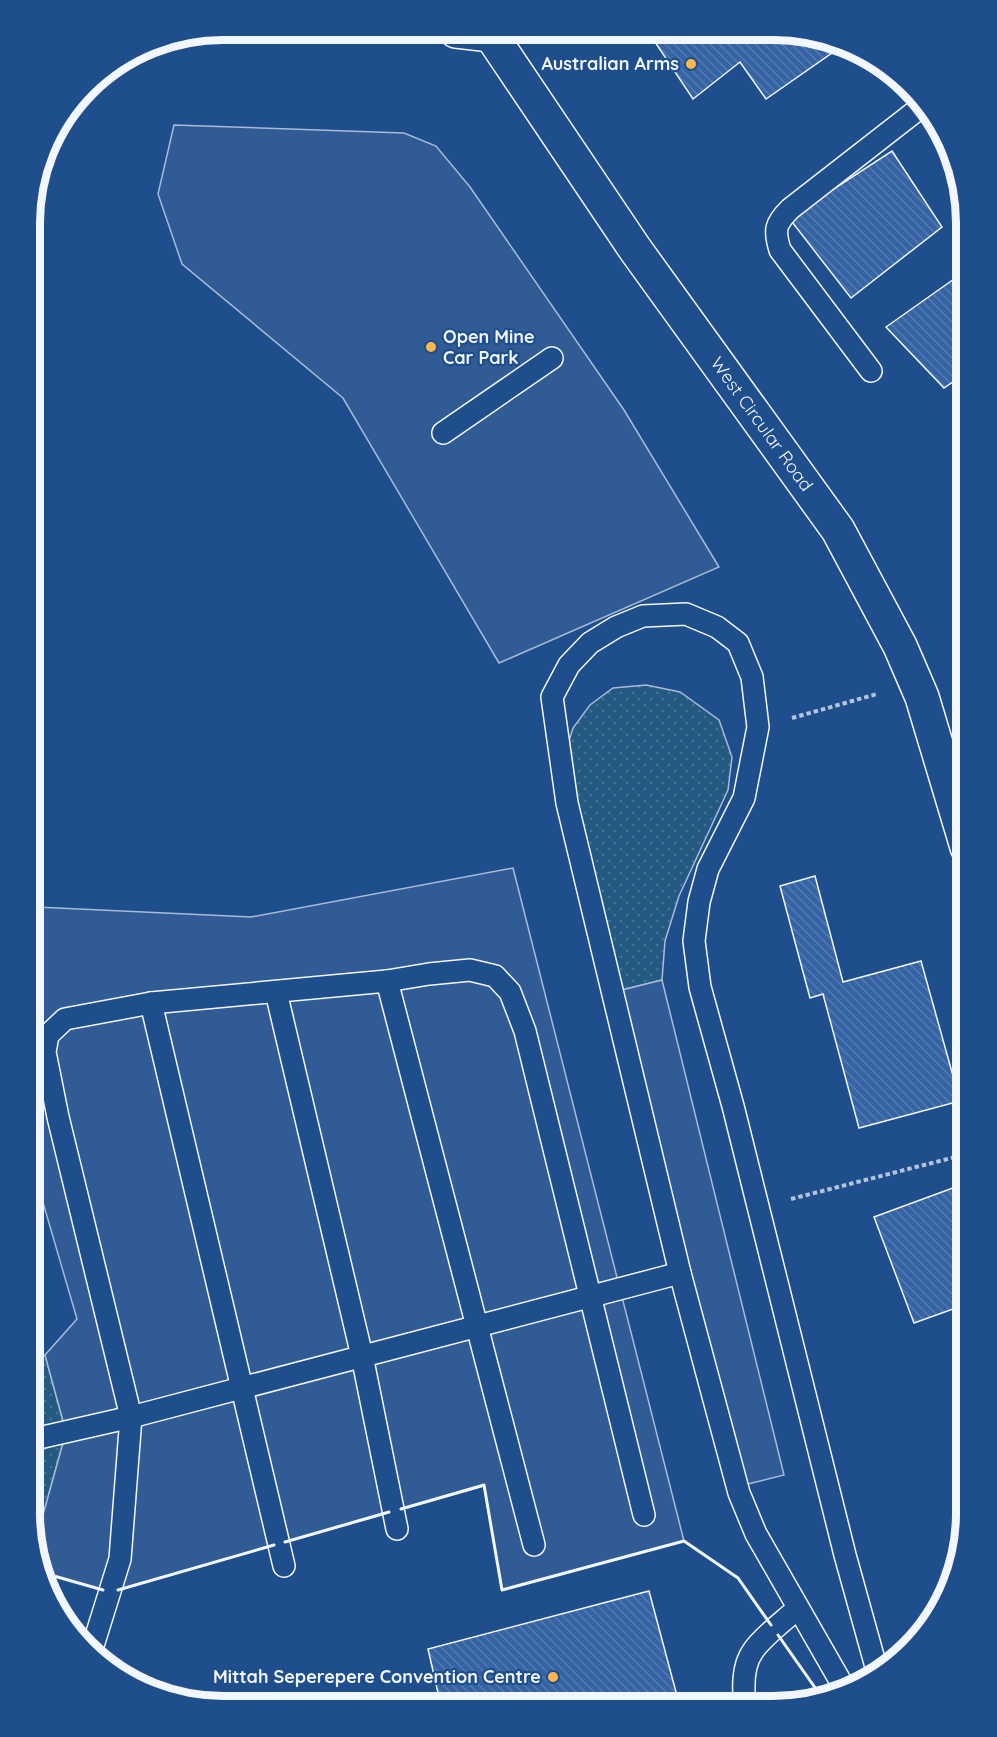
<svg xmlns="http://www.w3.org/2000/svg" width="997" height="1737" viewBox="0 0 997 1737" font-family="Quicksand,sans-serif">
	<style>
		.green { fill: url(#green-dots); stroke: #a8bbd7; stroke-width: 1.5 }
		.parking { fill: #305b95; stroke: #a8bbd7; stroke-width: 1.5 }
		.building { fill: url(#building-back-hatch); stroke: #f2f6ff; stroke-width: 1.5 }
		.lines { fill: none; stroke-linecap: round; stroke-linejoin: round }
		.lane-casing { stroke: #f2f6ff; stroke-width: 24 }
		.street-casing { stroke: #f2f6ff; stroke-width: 36 }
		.secondary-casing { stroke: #f2f6ff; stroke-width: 36 }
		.path { stroke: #b3c4dc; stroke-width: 4; stroke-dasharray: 4.5 3; stroke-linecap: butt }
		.lane { stroke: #1f4e8c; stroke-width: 21 }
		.street { stroke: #1f4e8c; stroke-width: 33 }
		.secondary { stroke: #1f4e8c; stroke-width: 33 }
		.wall { stroke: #f2f6ff; stroke-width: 3 }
		.poi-dot { fill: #ffb74d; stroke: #1f4e8c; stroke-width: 2 }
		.labels { text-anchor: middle; stroke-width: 4.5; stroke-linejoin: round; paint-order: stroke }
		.poi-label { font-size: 18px; font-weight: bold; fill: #f2f6ff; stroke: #1f4e8c; text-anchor: end }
		.street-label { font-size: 18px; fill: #f2f6ff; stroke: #1f4e8c }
		.rim { fill: none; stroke: #f2f6ff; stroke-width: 8 }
	</style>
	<defs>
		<pattern id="green-dots" width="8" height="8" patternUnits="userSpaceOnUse" patternTransform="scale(1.5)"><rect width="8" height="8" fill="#245a82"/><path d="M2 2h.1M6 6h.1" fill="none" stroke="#447295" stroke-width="1.8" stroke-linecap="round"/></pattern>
		<pattern id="building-back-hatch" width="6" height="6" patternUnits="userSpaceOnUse" patternTransform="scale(1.5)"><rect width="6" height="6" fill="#3563a3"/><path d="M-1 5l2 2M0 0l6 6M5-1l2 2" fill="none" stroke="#537ab1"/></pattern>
	</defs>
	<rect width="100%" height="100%" fill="#1f4e8c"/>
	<g class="green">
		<polygon points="646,685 680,692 719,720 732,757 728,790 679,896 665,941 662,980 618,991 565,754 573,728 590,705 613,688"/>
		<polygon points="30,1355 45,1355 66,1432 35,1544 30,1513"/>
	</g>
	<g class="parking">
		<polygon points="174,125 404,133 436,146 470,187 624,410 719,567 499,663 343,398 182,264 158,194"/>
		<polygon points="513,868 684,1541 502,1590 484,1486 110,1592 40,1572 35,1544 66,1432 45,1355 77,1319 30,1158 31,913 36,907 251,917"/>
		<polygon points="662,980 784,1475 740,1486 618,991"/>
	</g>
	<g class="building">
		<polygon points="649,33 811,34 839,48 766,99 740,62 693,99"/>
		<polygon points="892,151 942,227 851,298 789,218"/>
		<polygon points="964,272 967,276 967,372 944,388 886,327"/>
		<polygon points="815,876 843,982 921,961 960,1101 859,1128 823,994 810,998 780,886"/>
		<polygon points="961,1185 967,1199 967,1304 914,1323 874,1217"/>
		<polygon points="649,1591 680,1707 441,1706 428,1649"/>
	</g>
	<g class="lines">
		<g class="lane-casing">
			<g id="lane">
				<path d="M871,371L780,250C774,230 775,224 790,209L921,107"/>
				<polyline points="443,433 552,358"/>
				<polyline points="387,981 534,1545"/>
				<polyline points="276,992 362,1356 397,1529"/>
				<polyline points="151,1003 284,1566"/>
				<polyline points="30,1440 131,1417 680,1273"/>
				<polyline points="91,1652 120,1559 131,1417 58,1117 45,1052 48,1035 65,1019 151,1003 387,981 429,974 470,970 495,976 510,992 525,1031 644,1515"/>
				<polyline points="846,1691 756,1534 739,1493 680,1273 567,803 552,697 569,665 590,643 616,627 643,616 686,614 717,627 738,643 752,677 758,727 744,798 708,869 699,902 694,941 700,987 733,1106 845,1555 878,1674"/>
				<path d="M745,1707C743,1689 742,1666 753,1651C762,1637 785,1620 798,1608"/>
			</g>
		</g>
		<g class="street-casing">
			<polyline id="street" points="456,31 491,35"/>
		</g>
		<g class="secondary-casing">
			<g id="secondary">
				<path id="s1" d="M496,32L491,35L635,249L838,530L900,646L922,697L967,847"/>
			</g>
		</g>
		<g class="path">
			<polyline points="955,673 967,671"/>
			<polyline points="792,718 877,694"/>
			<polyline points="791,1199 967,1154"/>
		</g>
		<use href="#lane" class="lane"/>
		<use href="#street" class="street"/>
		<use href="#secondary" class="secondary"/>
		<g class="wall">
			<polyline points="401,1509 484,1485 502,1590 684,1541 738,1578 771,1625"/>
			<polyline points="285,1542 389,1512"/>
			<polyline points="40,1572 103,1590"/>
			<polyline points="118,1590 274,1545"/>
			<polyline points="778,1635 823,1699"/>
		</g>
	</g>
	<g class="poi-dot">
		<circle cx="691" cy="64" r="6"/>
		<circle cx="431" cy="347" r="6"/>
		<circle cx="553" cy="1677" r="6"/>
	</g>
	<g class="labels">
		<g class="poi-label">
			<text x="679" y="70">Australian Arms</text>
			<text x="443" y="343" text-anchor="start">Open Mine<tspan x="443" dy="21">Car Park</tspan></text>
			<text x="541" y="1683">Mittah Seperepere Convention Centre</text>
		</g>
		<g class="street-label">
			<text dy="6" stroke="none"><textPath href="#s1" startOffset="480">West Circular Road</textPath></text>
		</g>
	</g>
	<path d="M0 0H997V1737H0ZM223 40H773A183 183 0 0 1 956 223V1513A183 183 0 0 1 773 1696H223A183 183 0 0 1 40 1513V223A183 183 0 0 1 223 40Z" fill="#1f4e8c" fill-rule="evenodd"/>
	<path class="rim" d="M223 40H773A183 183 0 0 1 956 223V1513A183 183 0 0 1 773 1696H223A183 183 0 0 1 40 1513V223A183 183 0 0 1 223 40Z"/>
</svg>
